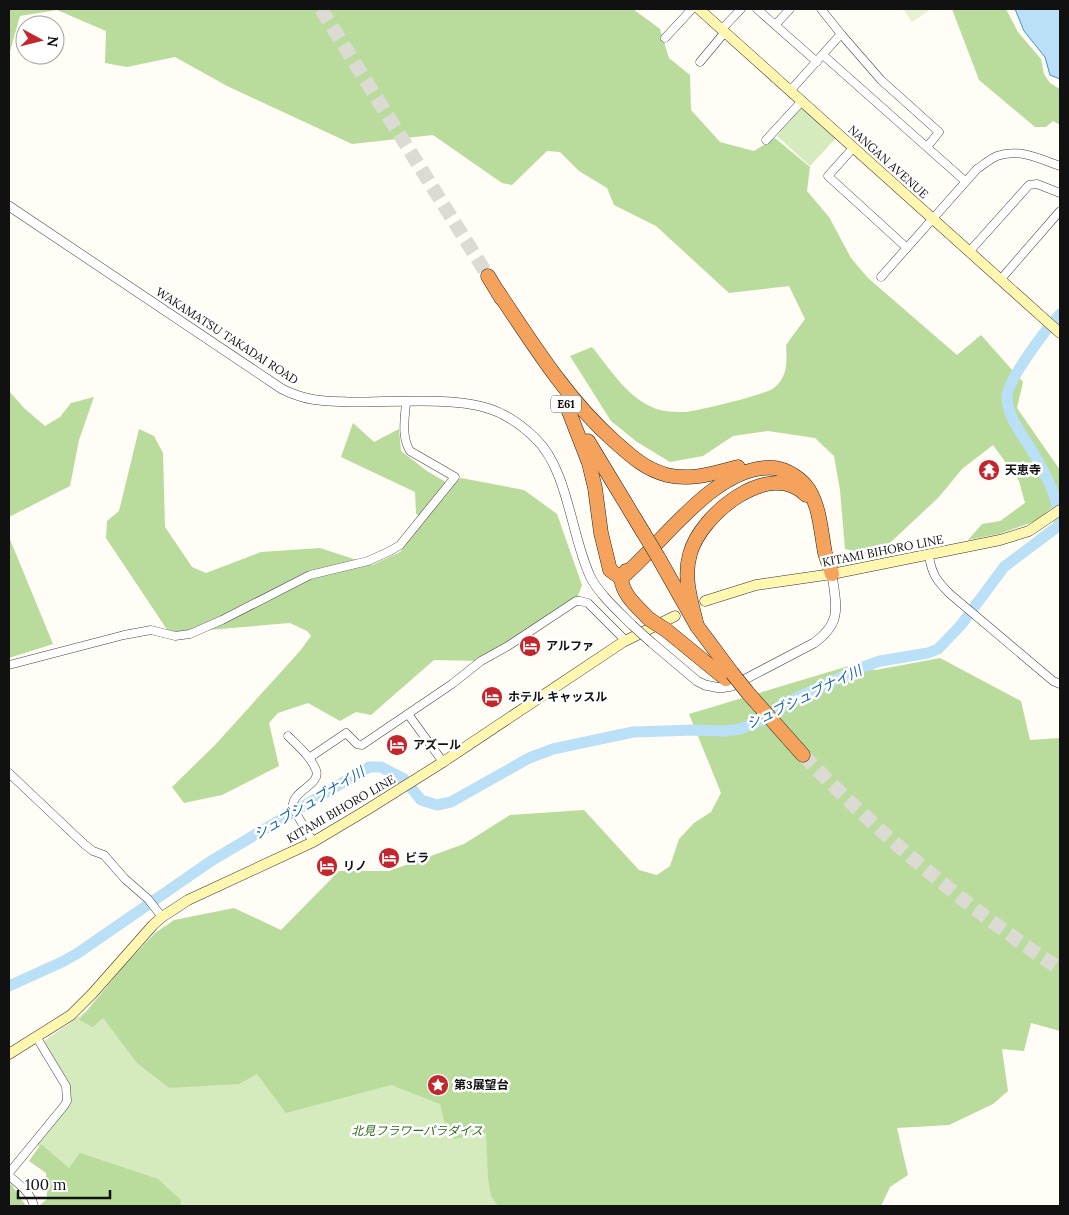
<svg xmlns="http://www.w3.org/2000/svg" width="1069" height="1215" viewBox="0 0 1069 1215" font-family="Lora,'Noto Sans JP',serif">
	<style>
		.green { fill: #d5ebbd }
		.forest { fill: #b9dc9c }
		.pitch { fill: #e6f2cf }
		.water { fill: #b9e0f7; stroke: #3f96cf }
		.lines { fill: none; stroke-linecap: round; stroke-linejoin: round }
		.river { stroke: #b9e0f7; stroke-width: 11 }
		.motorway-tunnel { stroke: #dbdad3; stroke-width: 14; stroke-dasharray: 14 7; stroke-linecap: butt }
		.minor-casing { stroke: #444; stroke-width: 9 }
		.tertiary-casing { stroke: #444; stroke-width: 10 }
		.secondary-casing { stroke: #333; stroke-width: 11 }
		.motorway-casing { stroke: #222; stroke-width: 15 }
		.minor { stroke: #fff; stroke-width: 8 }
		.tertiary { stroke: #fff; stroke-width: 9 }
		.secondary { stroke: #fff6b0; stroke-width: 10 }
		.motorway { stroke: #f5a25d; stroke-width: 14 }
		.tertiary-bridge-casing { stroke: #444; stroke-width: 10; stroke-linecap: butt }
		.motorway-bridge-casing { stroke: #222; stroke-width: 15; stroke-linecap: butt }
		.tertiary-bridge { stroke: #fff; stroke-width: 9 }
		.motorway-bridge { stroke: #f5a25d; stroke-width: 14 }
		.labels { text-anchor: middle; stroke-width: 5; stroke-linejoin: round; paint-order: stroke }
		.shield { fill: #fff; stroke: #585858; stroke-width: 1 }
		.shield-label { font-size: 11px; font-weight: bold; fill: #111 }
		.street-label { font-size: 12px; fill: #111; stroke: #fff }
		.poi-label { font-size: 12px; font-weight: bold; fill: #111; stroke: #fff; text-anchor: start }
		.park-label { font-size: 12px; font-style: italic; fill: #2f6b1f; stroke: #fff }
		.water-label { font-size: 14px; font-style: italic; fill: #1768a6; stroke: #fff }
	</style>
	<rect width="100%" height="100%" fill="#fffdf5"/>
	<g class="green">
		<polygon points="802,106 836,138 810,166 777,136"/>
		<polygon points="94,1006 252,1066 489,1083 521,1206 106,1206 66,1172 37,1145 69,1102 62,1073 44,1041"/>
	</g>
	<g class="forest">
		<path d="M9,9H633L660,29L669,58L690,75L691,110L720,142L754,151L775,138L810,167L807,191L829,217L851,258L868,278L957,355L981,335L1023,382L1017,408L1060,470V501L1036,521L999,534L968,540L982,524L1000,521L1025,503L1019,481L993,445L962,469L939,497L876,556L845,549L840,490L834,456L815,438L768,431L733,436L703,456L670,462L637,442L611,421L570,356L592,347C611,370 626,396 654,408C662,412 677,412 685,412C698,411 765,395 774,388C788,377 787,361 786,345L805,319L789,286L729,293L656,226L614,205L607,188L579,171L560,152L547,151L512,185L502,183L433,135L352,144L227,86L175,57L127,67L105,63L106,31L57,10L20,16L9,55Z"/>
		<polygon points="952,9 1006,9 1018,32 1041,59 1044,74 1050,83 1060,89 1060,125 1053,121 1046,127 1035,127 979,80"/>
		<polygon points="9,391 24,408 45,426 60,417 71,403 94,397 79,440 70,486 9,517"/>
		<polygon points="353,423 374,442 399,429 401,451 427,471 451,485 461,478 524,490 557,514 582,585 576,601 481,661 434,660 371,715 356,712 340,721 308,703 278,713 269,723 279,766 222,795 184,803 172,787 215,745 300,651 311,636 307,631 290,623 185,632 168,631 106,538 107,521 119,511 139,429 154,436 163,453 165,527 192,567 206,573 261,552 320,548 372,565 400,552 425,518 416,514 415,492 341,457"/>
		<polygon points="9,537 53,644 9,658"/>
		<polygon points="940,658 1021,701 1030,740 1060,738 1060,1031 1031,1023 1024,1051 1002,1049 1008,1091 993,1104 949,1125 897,1128 908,1175 890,1187 881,1206 498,1206 491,1196 488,1178 486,1133 454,1139 445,1124 440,1104 391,1085 286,1113 257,1074 239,1084 169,1088 137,1063 103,1018 93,1027 79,1020 124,966 155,933 174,920 234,908 281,930 339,871 389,871 464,844 510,815 584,810 639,870 657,875 670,866 679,839 694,823 711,812 721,793 689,714 852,665 876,670"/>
		<polygon points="41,1144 69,1168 80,1153 158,1179 181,1200 180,1206 39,1206 47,1199 46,1173 29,1161"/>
		<polygon points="11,1184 26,1206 9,1206 9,1186"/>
	</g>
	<polygon class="pitch" points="903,9 931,9 912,22"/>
	<polygon class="water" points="1015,9 1060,9 1060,79 1050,75 1045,57 1024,31"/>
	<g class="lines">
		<g class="river">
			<path d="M1060,314C1047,328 1007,380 1007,397C1007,416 1022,434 1031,449C1044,471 1057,494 1060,520"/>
			<polyline points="9,986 62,962 78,953 211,861 369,767 381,767 404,779 421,800 437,805 451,802 529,758 553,749 633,732 695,730 723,731 740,729 763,720 792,700 860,668 880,661 928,653 938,649 961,625 1004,567 1057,527 1060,521"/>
		</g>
		<g class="motorway-tunnel">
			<polyline points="321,9 488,276"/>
			<path d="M803,755C881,836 967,908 1060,969"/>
		</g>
		<g class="minor-casing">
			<g id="minor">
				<polyline points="757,9 817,62"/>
				<polyline points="821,9 841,34 881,80 939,132 927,147"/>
				<polyline points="776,24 790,9"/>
				<polyline points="722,29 741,9"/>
				<polyline points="665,38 692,9"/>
				<polyline points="823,55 965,181"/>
				<polyline points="700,62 725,32"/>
				<polyline points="790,91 841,34"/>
				<polyline points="766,140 802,101"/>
				<polyline points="853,148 828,176 907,248"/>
				<polyline points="969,252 1029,185 1037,184 1060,193"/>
				<path d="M881,277L977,169C983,165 990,159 997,156C1019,148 1040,159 1060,166"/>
				<polyline points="1001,279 1060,211"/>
				<path d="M929,556C932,575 937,581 950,594L1053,681L1060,684"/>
				<path d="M9,665L124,635L151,630L175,636L190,634L222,620L310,575L368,561L390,551L400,545L455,477L410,451C401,436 405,418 406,402"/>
				<polyline points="408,714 443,762"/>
				<path d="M288,736C298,746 311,757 316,770C322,785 290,791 293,808L313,842"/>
				<polyline points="309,758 346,733 357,744 362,745 452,684 481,661 508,646 576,601 580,601 588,603 626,641"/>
				<polyline points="9,773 84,844 93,851 104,855 125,879 148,899 162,917"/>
				<polyline points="9,1173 64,1106 67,1101 66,1086 37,1038"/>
				<path d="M9,1176C19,1184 31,1193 34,1206"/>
			</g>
		</g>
		<g class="tertiary-casing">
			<g id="tertiary">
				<path d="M9,206L282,389C306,401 322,401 348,402C390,403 466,394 502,414C514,420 527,430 536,439C568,470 571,535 590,576C598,593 618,611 632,625"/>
				<path d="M652,643L697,681L705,685L720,688L732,686L814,643C843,622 836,606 832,574"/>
			</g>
		</g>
		<g class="secondary-casing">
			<g id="secondary">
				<polyline points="699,9 1060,333"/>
				<polyline points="705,601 756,585 832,574 1000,540 1029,531 1060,510"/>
				<polyline points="9,1054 71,1015 92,994 153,925 162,917 188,900 313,842 365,811 443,762 623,642 675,616"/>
			</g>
		</g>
		<g class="motorway-casing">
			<g id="motorway">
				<polyline points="488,276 502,299"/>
				<path d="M498,292C533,344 566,398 613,440C630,455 644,469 667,475C691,481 715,473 738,467"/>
				<path d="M566,404L589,463L595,488L601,533L610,570L621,578C662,545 716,462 775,468C788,470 802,479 809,490C820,508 821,532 825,553C827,560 830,567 832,574"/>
				<polyline points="588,441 643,532"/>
				<polyline points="658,557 697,626 732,673"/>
				<path d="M626,571L621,578C623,596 637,606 649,619"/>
				<path d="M697,626C691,601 683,578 690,554C700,515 770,458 806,495"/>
				<polyline points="666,630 726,679"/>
				<polyline points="787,737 803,755"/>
			</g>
		</g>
		<use href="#minor" class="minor"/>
		<use href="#tertiary" class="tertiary"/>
		<use href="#secondary" class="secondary"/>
		<use href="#motorway" class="motorway"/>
		<g class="tertiary-bridge-casing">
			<polyline id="tertiary-bridge" points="632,625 652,643"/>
		</g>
		<g class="motorway-bridge-casing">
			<g id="motorway-bridge">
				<polyline points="643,532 658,557"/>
				<polyline points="649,619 666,630"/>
				<polyline points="732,673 748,693 787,737"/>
			</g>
		</g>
		<use href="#tertiary-bridge" class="tertiary-bridge"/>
		<use href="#motorway-bridge" class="motorway-bridge"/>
	</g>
	<defs>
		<g id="temple-disc" transform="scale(1.125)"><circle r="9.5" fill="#c4262e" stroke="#fff"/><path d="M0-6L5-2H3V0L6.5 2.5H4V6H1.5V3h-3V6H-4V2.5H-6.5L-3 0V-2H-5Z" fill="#fff"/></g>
		<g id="hotel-disc" transform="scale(1.125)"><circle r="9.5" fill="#c4262e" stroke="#fff"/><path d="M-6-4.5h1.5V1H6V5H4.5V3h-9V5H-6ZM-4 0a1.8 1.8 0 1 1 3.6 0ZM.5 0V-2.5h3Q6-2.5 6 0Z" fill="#fff"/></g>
		<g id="sight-disc" transform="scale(1.125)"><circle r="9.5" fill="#c4262e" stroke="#fff"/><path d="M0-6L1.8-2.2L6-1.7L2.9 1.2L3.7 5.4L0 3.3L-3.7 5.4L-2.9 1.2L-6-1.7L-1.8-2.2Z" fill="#fff"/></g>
	</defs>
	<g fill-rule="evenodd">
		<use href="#temple-disc" x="989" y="470"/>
		<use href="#hotel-disc" x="530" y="646"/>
		<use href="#hotel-disc" x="492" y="697"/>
		<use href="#hotel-disc" x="397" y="745"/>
		<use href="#hotel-disc" x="389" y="858"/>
		<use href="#hotel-disc" x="327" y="866"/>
		<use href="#sight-disc" x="438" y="1085"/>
	</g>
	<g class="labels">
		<rect class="shield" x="551" y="395.5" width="30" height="17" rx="4"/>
		<g class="shield-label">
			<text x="566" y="408">E61</text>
		</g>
		<g class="street-label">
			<text transform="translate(888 162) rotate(42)" y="4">NANGAN AVENUE</text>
			<text transform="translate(227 336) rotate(33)" y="4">WAKAMATSU TAKADAI ROAD</text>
			<text transform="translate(883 551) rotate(-11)" y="4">KITAMI BIHORO LINE</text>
			<text transform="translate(341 809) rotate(-30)" y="4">KITAMI BIHORO LINE</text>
		</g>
		<g class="poi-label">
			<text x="1005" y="474">天恵寺</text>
			<text x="546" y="650">アルファ</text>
			<text x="508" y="701">ホテル キャッスル</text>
			<text x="413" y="749">アズール</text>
			<text x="405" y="862">ビラ</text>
			<text x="343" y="870">リノ</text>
			<text x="454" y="1089">第3展望台</text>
		</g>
		<g class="park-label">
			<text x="417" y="1135">北見フラワーパラダイス</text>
		</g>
		<g class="water-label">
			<text transform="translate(804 697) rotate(-26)" y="5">シュブシュブナイ川</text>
			<text transform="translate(309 803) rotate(-31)" y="5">シュブシュブナイ川</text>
		</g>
	</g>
	<rect width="1069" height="1215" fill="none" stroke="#111111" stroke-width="20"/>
	<g transform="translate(40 40) rotate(97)"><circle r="24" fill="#ffffff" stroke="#a0a0a0"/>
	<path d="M0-4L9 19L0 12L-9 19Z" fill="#c4262e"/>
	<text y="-8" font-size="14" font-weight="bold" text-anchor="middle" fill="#111111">N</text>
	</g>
	<path d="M18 1190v8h92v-8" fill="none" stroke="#111111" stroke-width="2.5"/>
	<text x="25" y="1190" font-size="15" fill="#111111" stroke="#ffffff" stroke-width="4" paint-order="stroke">100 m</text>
</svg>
